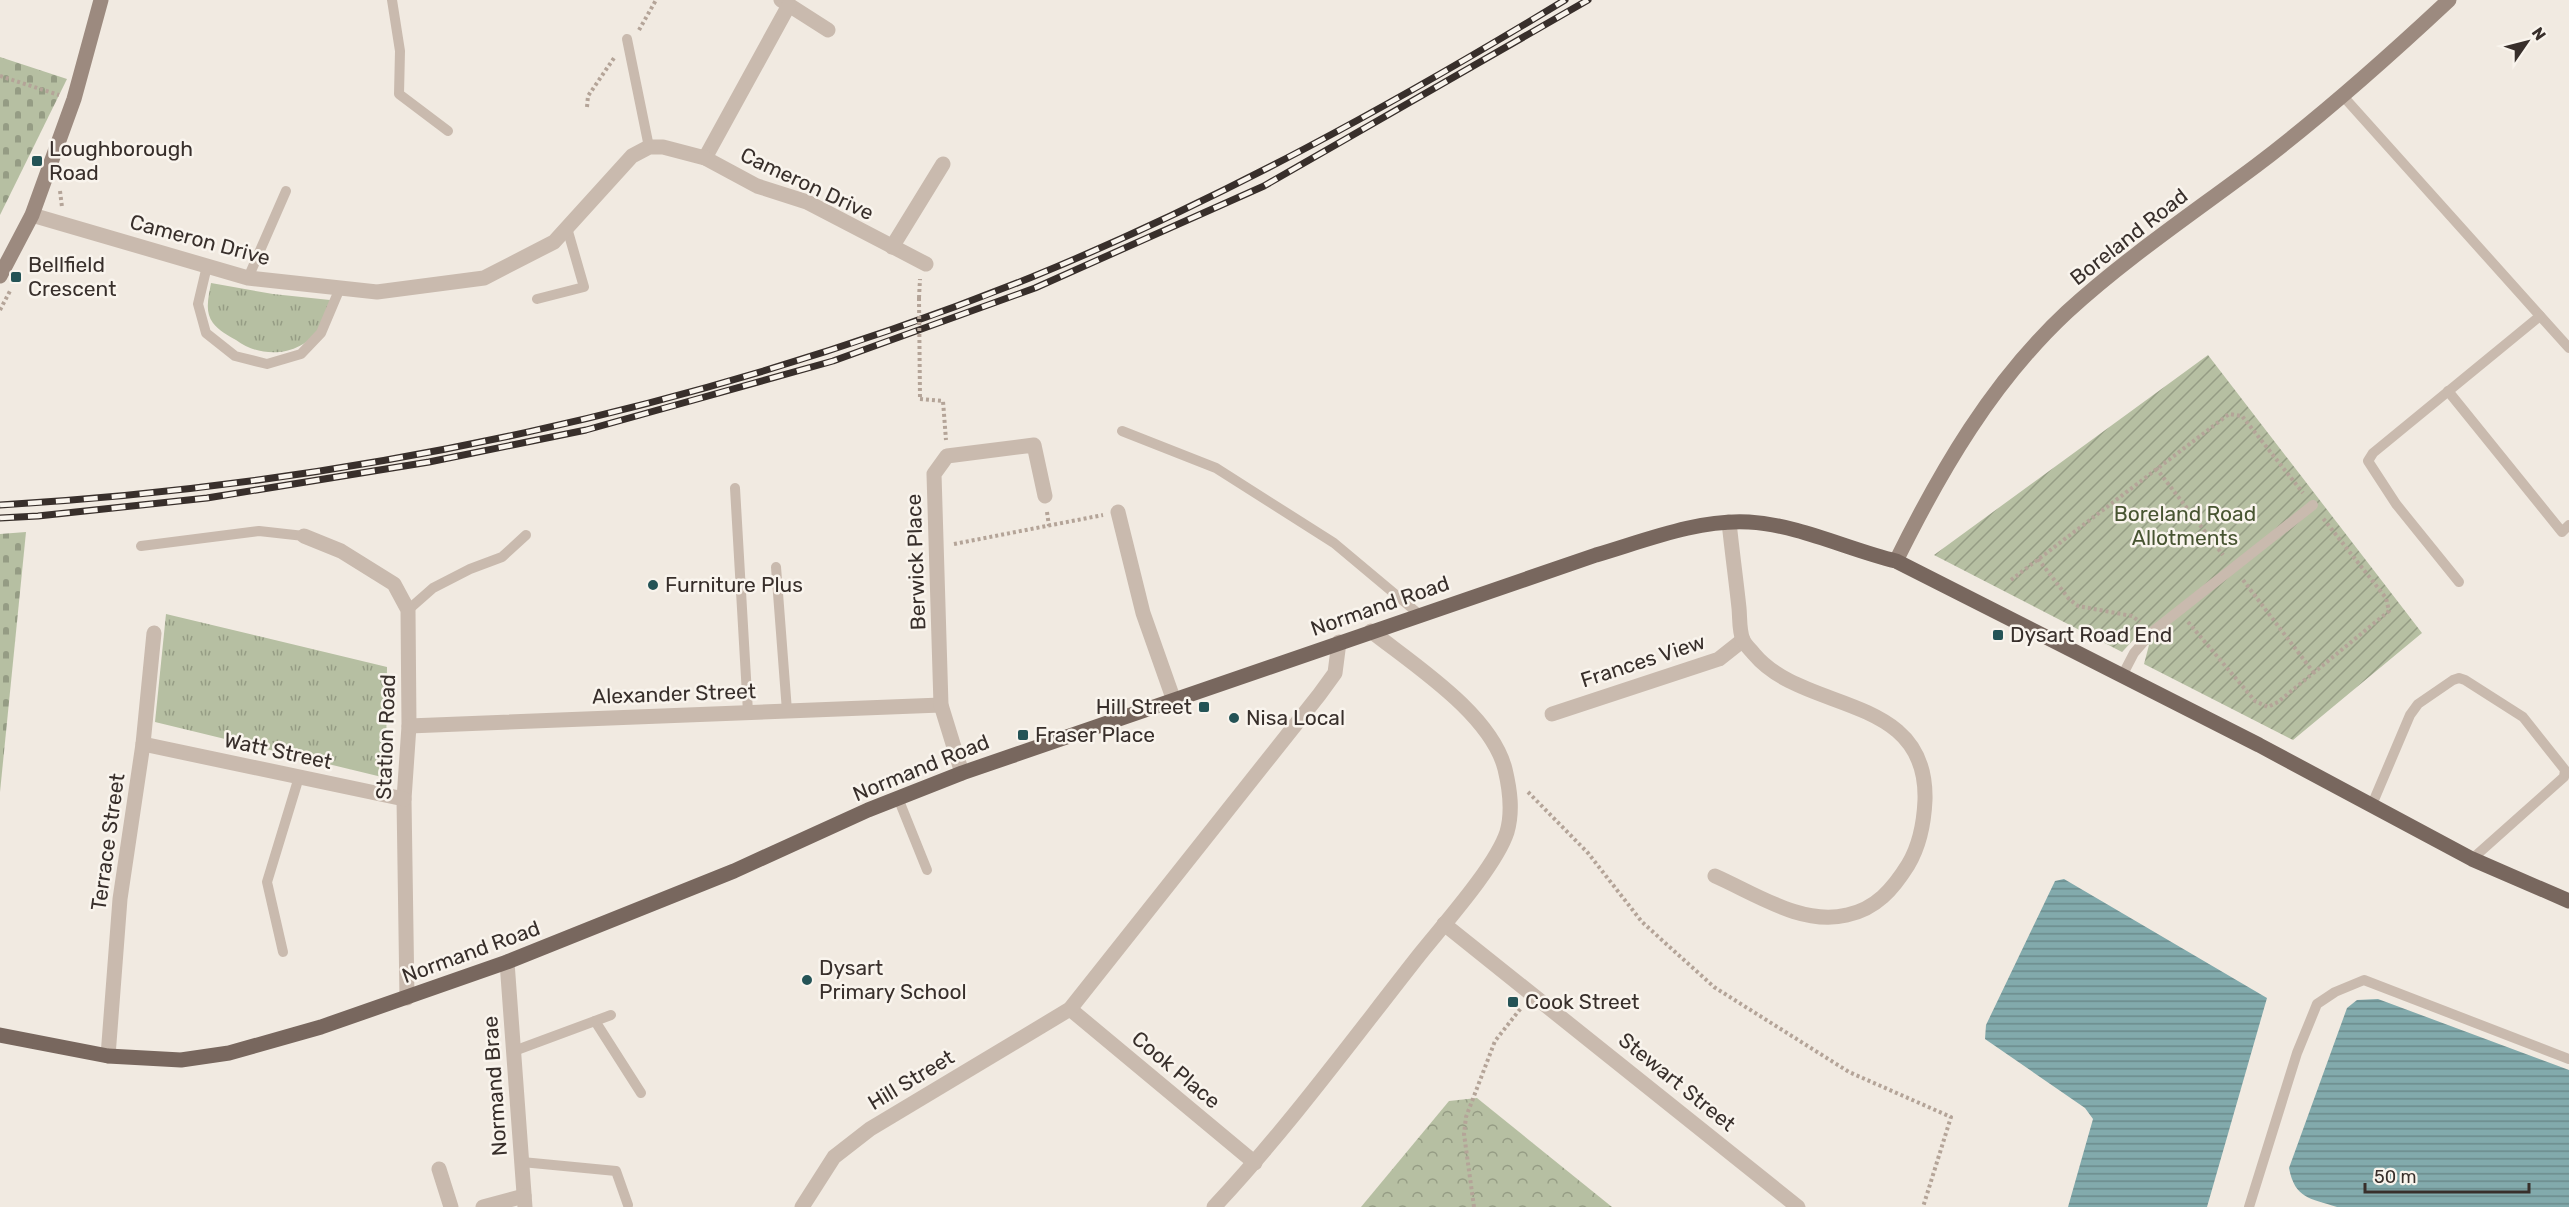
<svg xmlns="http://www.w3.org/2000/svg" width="2569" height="1207" viewBox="0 0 2569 1207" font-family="Rubik,sans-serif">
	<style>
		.grass { fill: url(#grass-tufts) }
		.cemetery { fill: url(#cemetery-stones) }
		.park { fill: url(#park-crowns) }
		.garden { fill: url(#garden-furrows) }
		.water { fill: url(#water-rules) }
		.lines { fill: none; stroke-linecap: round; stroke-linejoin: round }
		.path { stroke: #b4a498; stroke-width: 4; stroke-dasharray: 3 3; stroke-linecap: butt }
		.service { stroke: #c9baae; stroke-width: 10 }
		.minor { stroke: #c9baae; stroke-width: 15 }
		.secondary { stroke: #9c8a7f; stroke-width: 15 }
		.primary { stroke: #78675e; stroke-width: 15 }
		.rail-casing { stroke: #382f2b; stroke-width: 7 }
		.rail { stroke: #f9f4ed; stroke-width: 4.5; stroke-dasharray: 14; stroke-linecap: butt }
		.path-bridge { stroke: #b4a498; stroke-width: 4; stroke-dasharray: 3 3; stroke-linecap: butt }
		.poi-dot { fill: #245356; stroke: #f9f4ed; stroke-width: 2 }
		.labels { text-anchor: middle; stroke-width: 5; stroke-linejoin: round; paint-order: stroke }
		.poi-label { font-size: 21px; fill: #382f2b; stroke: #f9f4ed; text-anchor: start }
		.street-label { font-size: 21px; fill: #382f2b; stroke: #f9f4ed }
		.park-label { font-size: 21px; fill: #475431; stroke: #f9f4ed }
	</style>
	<defs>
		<pattern id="grass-tufts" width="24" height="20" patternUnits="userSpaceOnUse" patternTransform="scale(1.5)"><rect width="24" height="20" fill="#b6bfa2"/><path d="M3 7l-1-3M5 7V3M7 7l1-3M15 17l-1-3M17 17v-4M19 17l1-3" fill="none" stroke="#959c84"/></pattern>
		<pattern id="cemetery-stones" width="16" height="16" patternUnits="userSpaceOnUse" patternTransform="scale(1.5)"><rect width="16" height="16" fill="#b6bfa2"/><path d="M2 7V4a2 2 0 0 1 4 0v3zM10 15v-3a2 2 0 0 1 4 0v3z" fill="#959c84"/></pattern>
		<pattern id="park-crowns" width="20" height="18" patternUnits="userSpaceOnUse" patternTransform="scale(1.5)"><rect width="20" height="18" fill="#b6bfa2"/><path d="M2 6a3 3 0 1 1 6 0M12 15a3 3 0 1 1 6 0" fill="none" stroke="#959c84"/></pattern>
		<pattern id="garden-furrows" width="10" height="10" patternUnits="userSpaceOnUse" patternTransform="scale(1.5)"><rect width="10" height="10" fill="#b6bfa2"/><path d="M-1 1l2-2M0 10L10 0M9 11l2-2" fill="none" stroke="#959c84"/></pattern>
		<pattern id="water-rules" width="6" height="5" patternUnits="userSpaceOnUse" patternTransform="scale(1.5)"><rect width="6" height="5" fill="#82aaac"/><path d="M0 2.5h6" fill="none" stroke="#6b8b8c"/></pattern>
	</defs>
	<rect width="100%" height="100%" fill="#f1eae1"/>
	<g class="grass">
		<path d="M211,283L273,294L330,300C328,308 326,319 322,326C302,356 263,360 236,340C229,336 218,330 213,323C204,311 209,296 211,283Z"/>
		<polygon points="166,614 387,667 386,778 155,722"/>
	</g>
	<g class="cemetery">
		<polygon points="0,57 67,79 0,215"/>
		<polygon points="26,532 0,792 0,534"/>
	</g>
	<polygon class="park" points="1477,1098 1612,1207 1361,1207 1449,1101"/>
	<polygon class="garden" points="2208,355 2422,633 2293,740 2144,664 2149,645 2135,638 2122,652 1934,555"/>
	<g class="water">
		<polygon points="2064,879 2267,998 2207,1207 2068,1207 2093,1119 2085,1108 1985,1039 1986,1025 2055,881"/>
		<path d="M2378,999L2569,1070V1207H2337C2310,1198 2295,1199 2289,1168L2347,1008L2357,1000Z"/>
	</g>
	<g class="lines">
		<g class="path">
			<polyline points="639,30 656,0"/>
			<polyline points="0,76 59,95"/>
			<polyline points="587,107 588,96 614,58"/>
			<polyline points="60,191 62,207"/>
			<polyline points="919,298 920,279"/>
			<polyline points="0,310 10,291"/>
			<polyline points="920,399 943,401 946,440"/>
			<polyline points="2156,468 2223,555"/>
			<polyline points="1047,512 1049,526"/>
			<polyline points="954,544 1103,515"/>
			<polyline points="2038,559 2069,599 2078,606 2132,616 2140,622"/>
			<polyline points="2011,580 2229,414 2242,416 2303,493"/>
			<polyline points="2243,580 2314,673"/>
			<polyline points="2188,622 2255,701 2268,707 2278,702 2389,611 2386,598 2322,517"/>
			<polyline points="1528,792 1588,853 1642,922 1714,987 1849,1072 1951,1117 1923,1207"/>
			<polyline points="1474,1207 1464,1134 1466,1117 1495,1041 1521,1008"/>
		</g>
		<g class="service">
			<polyline points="392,0 400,51 399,94 448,131"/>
			<polyline points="627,39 649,147"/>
			<polyline points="2342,95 2569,348"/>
			<polyline points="207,266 198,304 206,333 235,356 267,364 301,354 321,333 340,288"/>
			<polyline points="248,278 286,191"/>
			<polyline points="537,299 584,287 567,228"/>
			<polyline points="2448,391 2562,532 2569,525"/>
			<polyline points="1122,431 1216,468 1334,543 1420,615"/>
			<polyline points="735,488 748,712"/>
			<polyline points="141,546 259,531 304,536"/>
			<polyline points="776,567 787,711"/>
			<polyline points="2459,582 2396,504 2368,461 2373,453 2540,316"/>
			<polyline points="408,610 433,588 470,569 502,557 526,535"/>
			<polyline points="2122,676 2134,653 2152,632 2313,505"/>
			<polyline points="898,798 927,870"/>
			<polyline points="2371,807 2410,715 2418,704 2453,680 2459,678 2465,680 2523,717 2565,770 2564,777 2472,859"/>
			<polyline points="283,952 267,882 299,777"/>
			<polyline points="595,1021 641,1093"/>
			<polyline points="514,1051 611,1015"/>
			<polyline points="522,1162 616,1171 628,1205"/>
			<polyline points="2249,1207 2297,1053 2317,1004 2335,992 2364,980 2569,1059"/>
		</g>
		<g class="minor">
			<polyline points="781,0 828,30"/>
			<polyline points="705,158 789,5"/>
			<polyline points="32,215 248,278 377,292 484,278 554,242 632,156 649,147 663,147 705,158 757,186 807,202 926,264"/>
			<polyline points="892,247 943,164"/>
			<polyline points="1118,512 1143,613 1173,698"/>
			<polyline points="304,536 341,551 394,584 408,610 409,726 404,799 407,998"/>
			<polyline points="1552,714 1719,659 1743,640"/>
			<polyline points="409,726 941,705"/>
			<polyline points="143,744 404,799"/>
			<polyline points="962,773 941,705 934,474 947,456 1034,445 1045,496"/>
			<path d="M1715,876C1756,894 1802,926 1847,915C1876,909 1893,889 1908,865C1920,845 1924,823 1925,800C1928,692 1804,714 1754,654C1751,650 1745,645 1743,640C1739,631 1740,618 1739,608C1736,580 1732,551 1729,522"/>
			<polyline points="1444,924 1798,1207"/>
			<polyline points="507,962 525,1207"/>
			<polyline points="1070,1009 1255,1163"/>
			<polyline points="108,1056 120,899 143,744 154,633"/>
			<polyline points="439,1169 451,1207"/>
			<polyline points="483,1207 524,1196"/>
			<polyline points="802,1207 834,1157 870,1129 1070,1009 1319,695 1335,673 1339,642"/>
			<path d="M1214,1207C1288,1128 1353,1039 1420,954C1444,924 1496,866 1507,832C1513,811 1510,790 1505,769C1491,714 1414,665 1371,631"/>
		</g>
		<g class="secondary">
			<polyline points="0,276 32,215 74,99 101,0"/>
			<path d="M1896,561C1941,470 1992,382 2067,312C2126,258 2193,213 2257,165C2324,114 2387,58 2449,0"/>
		</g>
		<path class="primary" d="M0,1035L108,1056L181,1060L229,1053L321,1027L507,962L734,871L868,810L962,773L1596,555C1644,541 1698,519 1749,522C1799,525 1847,549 1896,561L2259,745L2472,859L2569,901"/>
		<g class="rail-casing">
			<g id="rail">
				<path d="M0,505C349,485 707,408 1032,277C1218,201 1394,104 1565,0"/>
				<polyline points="0,518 38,516 207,498 429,462 586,430 833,361 1035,288 1264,186 1588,0"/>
			</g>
		</g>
		<use href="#rail" class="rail"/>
		<polyline class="path-bridge" points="919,298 920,399"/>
	</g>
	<g class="poi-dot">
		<rect x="31" y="155" width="12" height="12" rx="3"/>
		<rect x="10" y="271" width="12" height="12" rx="3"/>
		<circle cx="653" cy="585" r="6"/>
		<rect x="1992" y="629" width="12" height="12" rx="3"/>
		<rect x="1198" y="701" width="12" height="12" rx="3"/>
		<circle cx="1234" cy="718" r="6"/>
		<rect x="1017" y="729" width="12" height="12" rx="3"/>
		<circle cx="807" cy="980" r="6"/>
		<rect x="1507" y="996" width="12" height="12" rx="3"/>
	</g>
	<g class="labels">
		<g class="poi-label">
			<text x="49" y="156">Loughborough<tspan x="49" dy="24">Road</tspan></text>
			<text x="28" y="272">Bellfield<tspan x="28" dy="24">Crescent</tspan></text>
			<text x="665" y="592">Furniture Plus</text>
			<text x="2010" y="642">Dysart Road End</text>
			<text x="1192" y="714" text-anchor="end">Hill Street</text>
			<text x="1246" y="725">Nisa Local</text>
			<text x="1035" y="742">Fraser Place</text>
			<text x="819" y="975">Dysart<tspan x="819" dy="24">Primary School</tspan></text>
			<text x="1525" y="1009">Cook Street</text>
		</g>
		<g class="street-label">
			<text transform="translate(807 184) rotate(25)" y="7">Cameron Drive</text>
			<text transform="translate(2129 237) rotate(-38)" y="7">Boreland Road</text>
			<text transform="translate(200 240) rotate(15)" y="7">Cameron Drive</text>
			<text transform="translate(916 562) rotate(-92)" y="7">Berwick Place</text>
			<text transform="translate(1380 606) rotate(-19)" y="7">Normand Road</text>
			<text transform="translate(1643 661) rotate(-18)" y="7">Frances View</text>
			<text transform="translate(674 694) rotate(-2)" y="7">Alexander Street</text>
			<text transform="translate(386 737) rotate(-88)" y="7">Station Road</text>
			<text transform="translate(278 751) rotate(12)" y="7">Watt Street</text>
			<text transform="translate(921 768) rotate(-22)" y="7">Normand Road</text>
			<text transform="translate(108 842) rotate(-82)" y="7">Terrace Street</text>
			<text transform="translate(471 952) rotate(-20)" y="7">Normand Road</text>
			<text transform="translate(1176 1070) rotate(40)" y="7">Cook Place</text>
			<text transform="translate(911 1080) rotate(-31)" y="7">Hill Street</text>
			<text transform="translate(1677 1082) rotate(39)" y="7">Stewart Street</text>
			<text transform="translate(495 1086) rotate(-94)" y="7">Normand Brae</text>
		</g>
		<g class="park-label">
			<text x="2185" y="521">Boreland Road<tspan x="2185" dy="24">Allotments</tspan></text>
		</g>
	</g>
	<g transform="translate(2527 42) rotate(55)" stroke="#f9f4ed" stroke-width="4.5" paint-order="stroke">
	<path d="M0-4.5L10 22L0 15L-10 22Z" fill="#382f2b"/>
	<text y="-9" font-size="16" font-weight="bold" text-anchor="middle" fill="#382f2b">N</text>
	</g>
	<path d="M2365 1183v9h164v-9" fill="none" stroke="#382f2b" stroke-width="3"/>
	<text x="2374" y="1183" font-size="18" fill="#382f2b" stroke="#f9f4ed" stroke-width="4.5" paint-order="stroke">50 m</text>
</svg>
